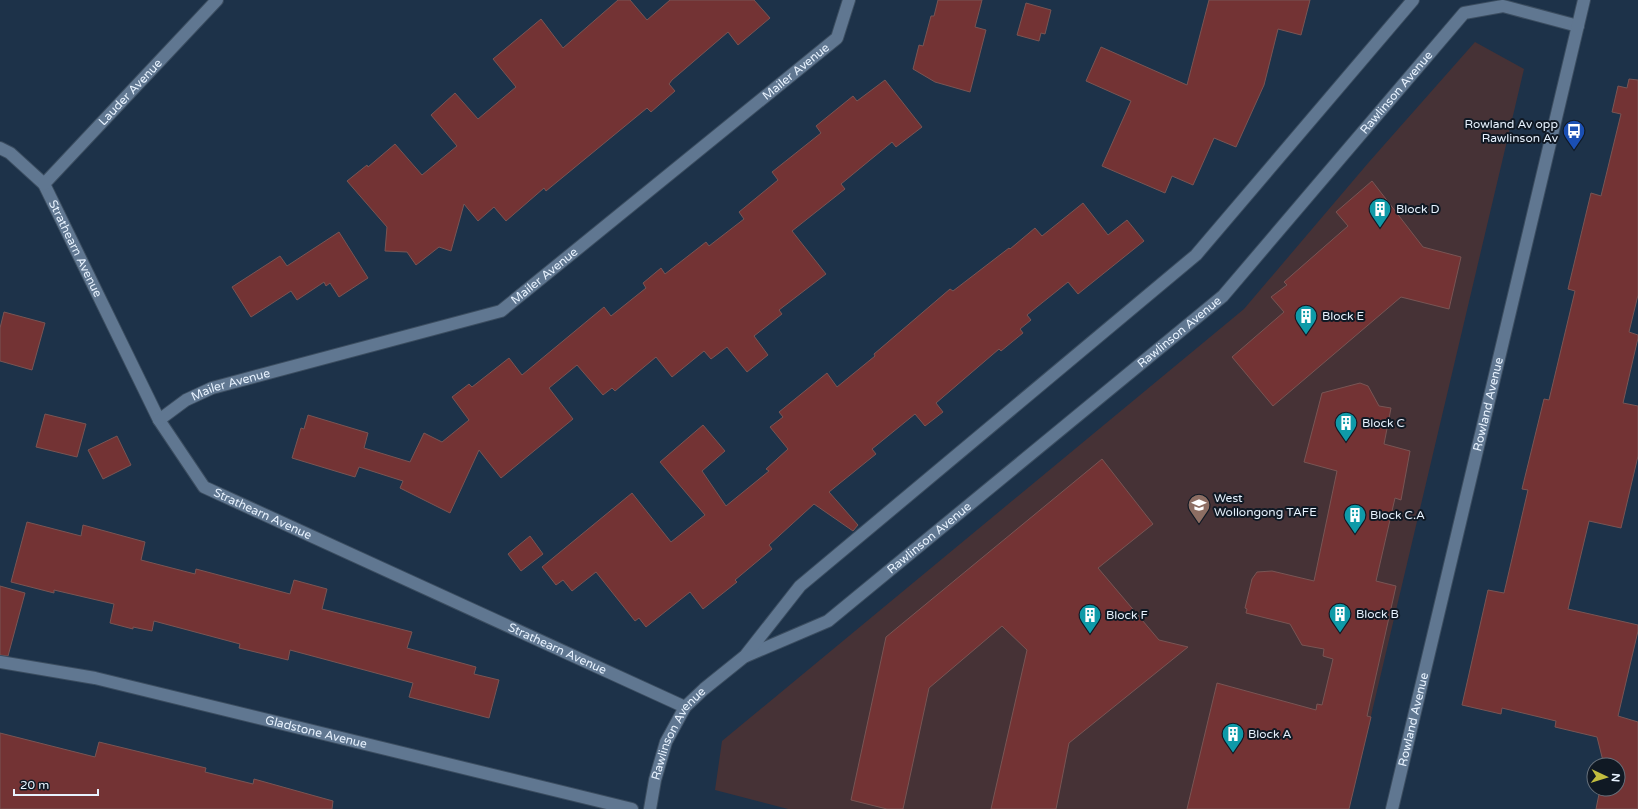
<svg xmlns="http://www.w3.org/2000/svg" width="1638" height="809" viewBox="0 0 1638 809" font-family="'Varela Round',sans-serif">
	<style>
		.education { fill: #463236 }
		.building { fill: #733334; stroke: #795554 }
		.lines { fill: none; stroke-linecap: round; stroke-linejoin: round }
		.street-casing { stroke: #3b4d60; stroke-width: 14 }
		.secondary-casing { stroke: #3b4d60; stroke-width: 14 }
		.street { stroke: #607791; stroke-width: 12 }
		.secondary { stroke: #607791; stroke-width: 12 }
		.labels { text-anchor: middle; stroke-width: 4; stroke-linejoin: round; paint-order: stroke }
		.street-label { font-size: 12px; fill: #e7f2fe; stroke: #101924 }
		.poi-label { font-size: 12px; fill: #e7f2fe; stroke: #101924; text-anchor: start }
	</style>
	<rect width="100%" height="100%" fill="#1d3249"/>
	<polygon class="education" points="1475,42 1524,69 1349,809 788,809 715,790 722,741 1244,309 1369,162"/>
	<g class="building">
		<polygon points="618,0 630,0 647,20 670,0 754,0 770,18 738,45 728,32 672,80 669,84 675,91 651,112 647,108 546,191 544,188 506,221 494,207 478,221 464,204 451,251 439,247 416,265 407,252 385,251 387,227 347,181 367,165 368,167 395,144 422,175 457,146 431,115 455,93 478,119 516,87 493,59 541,19 563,48"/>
		<polygon points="938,0 982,0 975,27 986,30 970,92 935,82 913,69 919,45 923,46 931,16 934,16"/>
		<polygon points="1209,0 1310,0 1301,35 1278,29 1264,85 1236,147 1214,138 1193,185 1172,176 1165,193 1102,166 1131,101 1086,81 1101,47 1187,85"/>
		<polygon points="1026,3 1051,10 1045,34 1041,33 1039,41 1017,35"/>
		<polygon points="1629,79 1638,80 1638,295 1629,332 1638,335 1638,338 1623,403 1638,406 1638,456 1621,528 1589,521 1568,609 1638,625 1638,631 1618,716 1638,722 1638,809 1596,809 1600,789 1618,789 1618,765 1604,765 1597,737 1555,727 1556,721 1502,708 1501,714 1462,705 1488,590 1504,593 1528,490 1522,489 1544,399 1549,400 1575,291 1568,289 1591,193 1601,196 1621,114 1612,112 1618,86 1627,88"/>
		<polygon points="885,80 922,127 896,147 892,142 841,184 845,189 792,231 826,274 779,310 782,314 754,336 768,355 747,372 727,347 711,359 704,351 672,377 656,357 615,391 612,388 603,395 577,365 549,388 573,419 501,478 479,450 450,513 400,488 403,481 359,467 355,477 292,458 301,428 304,429 308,415 368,433 364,448 410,462 424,433 442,442 469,420 452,397 469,384 472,387 509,358 522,375 604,307 611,316 646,288 643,283 661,268 665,274 706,242 709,246 744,219 739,212 778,180 772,172 821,133 816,126 853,96 857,101"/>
		<polygon points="1372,181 1423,247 1461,257 1449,309 1401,297 1273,406 1232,357 1284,312 1271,297 1287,285 1284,282 1348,226 1336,212"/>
		<polygon points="1083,203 1108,235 1127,220 1144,241 1078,294 1068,282 1027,315 1031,320 1020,329 1023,333 1001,351 999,349 936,403 943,412 925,426 915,414 872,449 876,454 829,492 858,525 853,531 814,504 769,545 772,549 735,580 737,582 703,609 690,592 646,627 639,618 635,621 596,572 572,591 563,580 556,585 542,567 632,493 671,542 705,515 660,462 703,425 725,451 702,471 726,506 769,471 766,469 788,449 770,427 783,417 779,412 827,373 837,387 875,356 874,354 950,289 953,291 1009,248 1010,249 1035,228 1042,236"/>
		<polygon points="339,232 368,278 339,297 330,283 326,286 324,282 297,300 291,291 251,317 232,287 280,256 287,266"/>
		<polygon points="4,312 45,323 32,370 0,361 0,328"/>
		<polygon points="1360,383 1368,386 1379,406 1391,408 1384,444 1410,451 1401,500 1395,498 1376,581 1396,586 1367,716 1371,717 1349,809 1187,809 1217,683 1316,710 1317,704 1322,705 1333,659 1323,656 1324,649 1302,645 1290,624 1246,613 1247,609 1245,608 1252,579 1257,572 1272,571 1314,581 1337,471 1304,462 1322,393"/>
		<polygon points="45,414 86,424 77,457 36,447"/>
		<polygon points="117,436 131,465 103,479 88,450"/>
		<polygon points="1102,459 1153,524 1098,568 1159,640 1188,647 1069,743 1056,809 991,809 1027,650 1002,626 929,688 903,809 887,809 851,800 886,637"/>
		<polygon points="27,522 81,536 83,525 145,542 141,560 195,574 196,569 290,594 294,580 327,589 322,609 412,632 407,648 476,667 474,674 499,680 489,718 409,697 413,683 290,650 288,660 239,648 240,644 154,621 152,631 133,627 133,629 110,623 114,604 54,590 54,593 11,582"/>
		<polygon points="530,536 543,554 521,571 508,554"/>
		<polygon points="0,586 25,593 8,656 0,655"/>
		<polygon points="0,733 95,757 99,742 206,768 205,772 253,784 254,779 333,801 332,809 0,809"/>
	</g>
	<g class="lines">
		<g class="street-casing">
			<g id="street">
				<path id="s1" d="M0,148L10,153L44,184L159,420L204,487L685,707"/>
				<path id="s2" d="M44,184L217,0"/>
				<path id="s3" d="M159,420L186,400L212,388L501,311L837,38L849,0"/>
				<path id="s4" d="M746,656L828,621L1223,296L1464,13L1503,6L1578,26"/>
				<path id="s5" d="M650,809L655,780L666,742L685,707L704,689L745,656L800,586L1196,255L1413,0"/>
			</g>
		</g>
		<g class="secondary-casing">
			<g id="secondary">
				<path id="s6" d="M0,662L95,678L632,809"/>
				<path id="s7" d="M1392,809L1584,0"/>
			</g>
		</g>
		<use href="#street" class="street"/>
		<use href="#secondary" class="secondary"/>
	</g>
	<defs>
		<g id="bus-pin" transform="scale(1.15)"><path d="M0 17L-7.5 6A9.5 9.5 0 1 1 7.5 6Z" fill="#1a4fb4" stroke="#101924"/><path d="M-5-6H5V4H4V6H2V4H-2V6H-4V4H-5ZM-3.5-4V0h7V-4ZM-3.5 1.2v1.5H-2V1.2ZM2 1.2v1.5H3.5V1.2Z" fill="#fff"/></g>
		<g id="building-pin" transform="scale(1.15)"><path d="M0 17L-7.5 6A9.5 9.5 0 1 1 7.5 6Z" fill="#0f9aa8" stroke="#101924"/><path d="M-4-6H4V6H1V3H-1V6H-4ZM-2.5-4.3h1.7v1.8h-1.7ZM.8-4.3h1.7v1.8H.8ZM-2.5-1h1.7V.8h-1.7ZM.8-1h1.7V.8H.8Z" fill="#fff"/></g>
		<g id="university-pin" transform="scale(1.15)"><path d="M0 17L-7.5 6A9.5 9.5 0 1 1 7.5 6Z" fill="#8d6e63" stroke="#101924"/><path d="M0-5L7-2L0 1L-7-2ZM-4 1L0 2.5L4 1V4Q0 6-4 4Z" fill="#fff"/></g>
	</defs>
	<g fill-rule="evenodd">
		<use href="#bus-pin" x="1574" y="131"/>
		<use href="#building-pin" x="1380" y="209"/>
		<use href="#building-pin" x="1306" y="316"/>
		<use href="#building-pin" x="1346" y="423"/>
		<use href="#university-pin" x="1199" y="505"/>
		<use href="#building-pin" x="1355" y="515"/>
		<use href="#building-pin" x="1340" y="614"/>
		<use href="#building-pin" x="1090" y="615"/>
		<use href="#building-pin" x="1233" y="734"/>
	</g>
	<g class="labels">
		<g class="street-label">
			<text dy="4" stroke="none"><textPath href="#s3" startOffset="741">Mailer Avenue</textPath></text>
			<text dy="4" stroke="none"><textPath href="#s2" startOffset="126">Lauder Avenue</textPath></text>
			<text dy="4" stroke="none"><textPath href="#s4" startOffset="868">Rawlinson Avenue</textPath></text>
			<text dy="4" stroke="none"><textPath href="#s1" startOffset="129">Strathearn Avenue</textPath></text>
			<text dy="4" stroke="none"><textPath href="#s3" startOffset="417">Mailer Avenue</textPath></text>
			<text dy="4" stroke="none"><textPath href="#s4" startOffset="544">Rawlinson Avenue</textPath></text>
			<text dy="4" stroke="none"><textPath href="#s3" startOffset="81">Mailer Avenue</textPath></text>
			<text dy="4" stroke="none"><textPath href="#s7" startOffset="416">Rowland Avenue</textPath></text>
			<text dy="4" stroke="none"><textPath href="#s1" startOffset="465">Strathearn Avenue</textPath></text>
			<text dy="4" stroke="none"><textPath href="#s4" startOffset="220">Rawlinson Avenue</textPath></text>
			<text dy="4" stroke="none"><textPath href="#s1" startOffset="789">Strathearn Avenue</textPath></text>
			<text dy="4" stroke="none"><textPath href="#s7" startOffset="92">Rowland Avenue</textPath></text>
			<text dy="4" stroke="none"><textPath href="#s6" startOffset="324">Gladstone Avenue</textPath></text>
			<text dy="4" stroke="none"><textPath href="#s5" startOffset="82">Rawlinson Avenue</textPath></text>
		</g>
		<g class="poi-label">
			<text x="1558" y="128" text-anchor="end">Rowland Av opp<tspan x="1558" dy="14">Rawlinson Av</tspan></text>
			<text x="1396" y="213">Block D</text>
			<text x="1322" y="320">Block E</text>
			<text x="1362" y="427">Block C</text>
			<text x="1214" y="502">West<tspan x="1214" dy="14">Wollongong TAFE</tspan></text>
			<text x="1370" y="519">Block C.A</text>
			<text x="1356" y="618">Block B</text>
			<text x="1106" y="619">Block F</text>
			<text x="1248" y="738">Block A</text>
		</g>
	</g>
	<g transform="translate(1606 777) rotate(94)"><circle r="19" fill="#101924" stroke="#66707b"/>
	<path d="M0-3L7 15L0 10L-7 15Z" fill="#c2bd3f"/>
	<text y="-6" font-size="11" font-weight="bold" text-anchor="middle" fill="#e7f2fe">N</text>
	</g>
	<path d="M14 789v6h84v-6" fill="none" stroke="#e7f2fe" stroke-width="2"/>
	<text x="20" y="789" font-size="12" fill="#e7f2fe" stroke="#101924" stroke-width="3" paint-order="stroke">20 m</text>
</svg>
